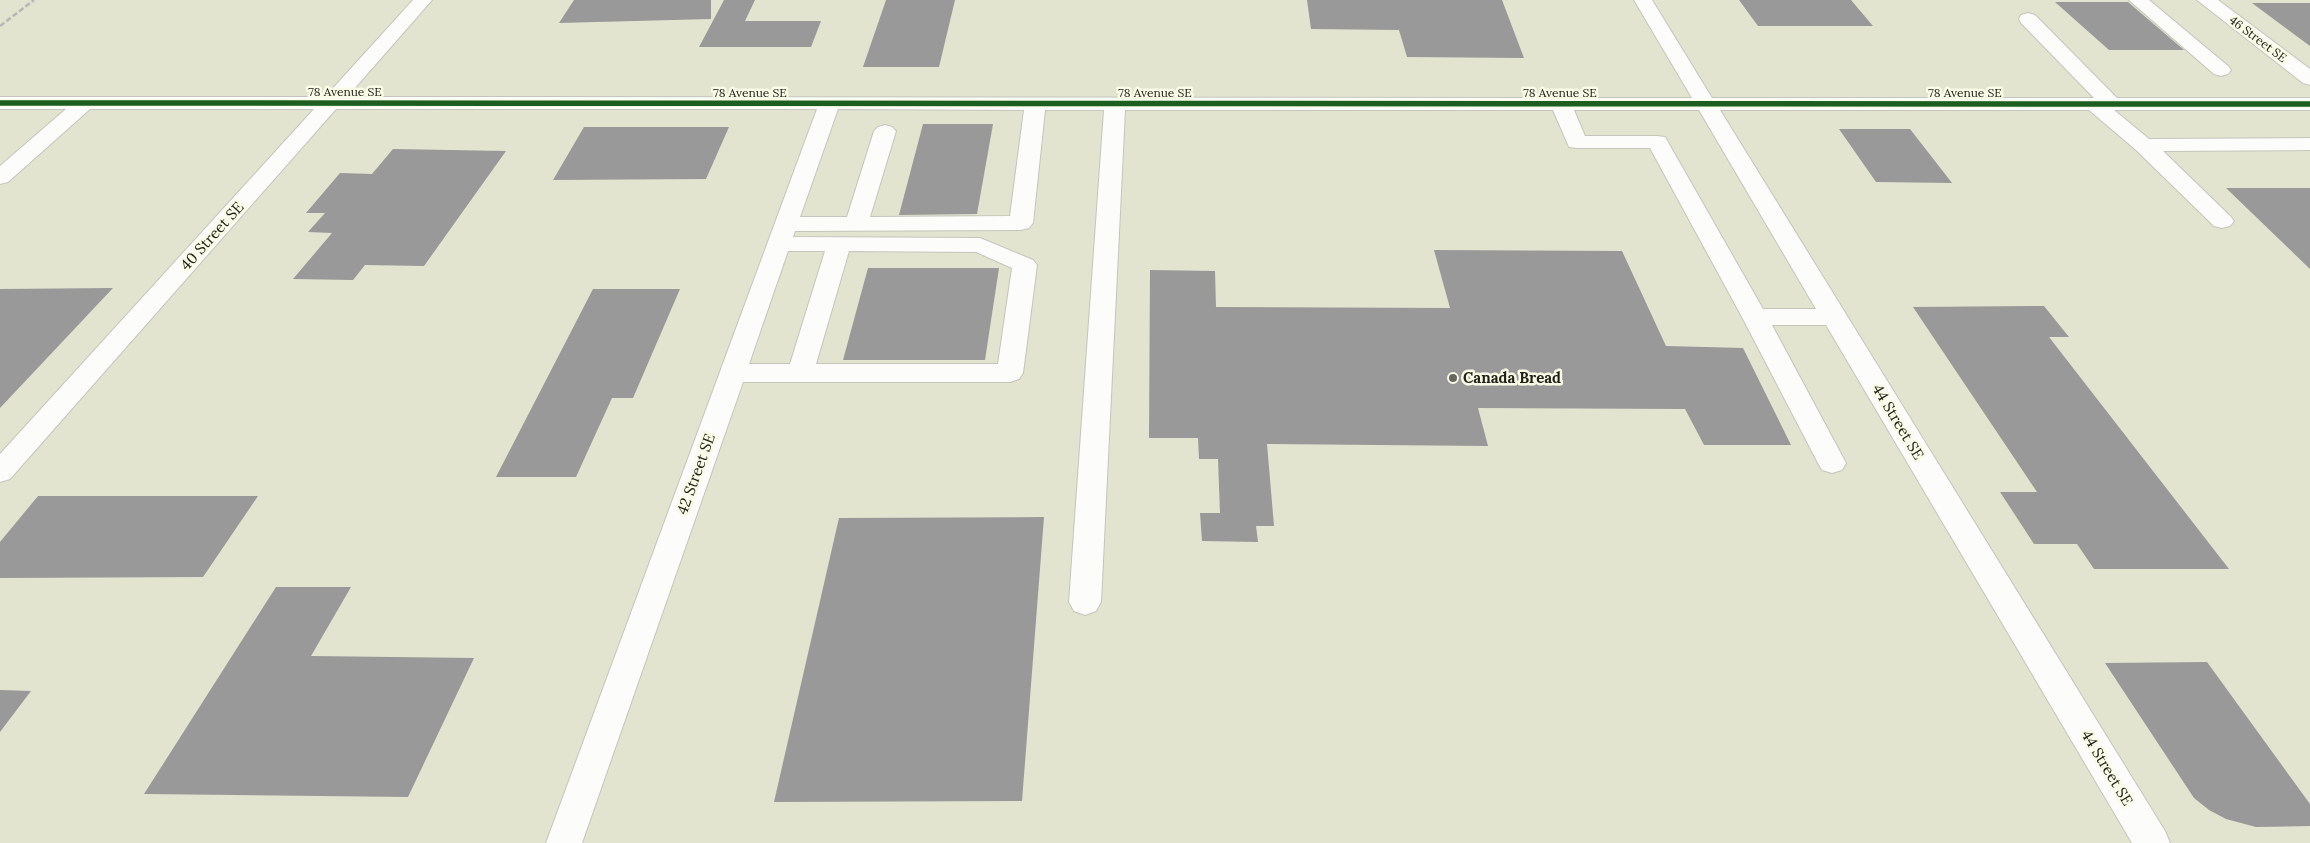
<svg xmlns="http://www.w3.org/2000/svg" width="2310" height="843" viewBox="0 0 2310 843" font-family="Lora,serif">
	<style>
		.built { fill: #e2e4d0 }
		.building { fill: #989998 }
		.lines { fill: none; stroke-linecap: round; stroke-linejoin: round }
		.minor-casing { stroke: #c4c5bb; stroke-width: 2 }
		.minor { fill: #fcfcfa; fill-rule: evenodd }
		.rail { stroke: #b7b7b4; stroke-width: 2.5; stroke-dasharray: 5.5 2.5; stroke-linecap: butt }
		.cycleway-casing { stroke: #f9fbe6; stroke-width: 8 }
		.cycleway { stroke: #1b5e20; stroke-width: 5.5 }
		.poi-dot { fill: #67675f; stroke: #f9fbe6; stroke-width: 2 }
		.labels { text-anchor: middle; stroke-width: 5; stroke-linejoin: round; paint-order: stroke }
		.far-street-label { font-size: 12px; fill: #21211a; stroke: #f9fbe6 }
		.street-label { font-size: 15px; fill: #21211a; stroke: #f9fbe6 }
		.poi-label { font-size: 15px; font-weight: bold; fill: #21211a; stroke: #f9fbe6; text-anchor: start }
	</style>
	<rect width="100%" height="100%" fill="#e8e9de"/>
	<rect class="built" x="0" y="0" width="2310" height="843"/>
	<g class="building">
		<polygon points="574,0 711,0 711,19 559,23"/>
		<polygon points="724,0 755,0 745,21 821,21 811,47 699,47"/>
		<polygon points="886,0 955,0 939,67 863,67"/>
		<polygon points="1307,0 1502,0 1524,58 1407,57 1399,30 1311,29"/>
		<polygon points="1739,0 1851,0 1873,26 1758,26"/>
		<polygon points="2055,2 2128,2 2184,50 2109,50"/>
		<polygon points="2252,3 2310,3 2310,46"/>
		<polygon points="923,124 993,124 977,214 899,215"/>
		<polygon points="584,127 729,127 706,179 553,180"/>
		<polygon points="1839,129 1910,129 1952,183 1876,182"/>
		<polygon points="393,149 506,151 424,266 365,265 353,280 293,279 332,233 308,232 325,213 306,213 340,173 372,174"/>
		<polygon points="2226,188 2310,188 2310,269"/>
		<polygon points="1434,250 1622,251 1666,346 1743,348 1791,445 1704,445 1685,409 1478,408 1488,446 1267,444 1274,526 1256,526 1258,542 1202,541 1200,513 1220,513 1218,459 1199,459 1198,438 1149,438 1150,270 1215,271 1216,307 1450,308"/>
		<polygon points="868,268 999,268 985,360 843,360"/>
		<polygon points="113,288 0,408 0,289"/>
		<polygon points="593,289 680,289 633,398 612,398 576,477 496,477"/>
		<polygon points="2044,306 2069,337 2049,337 2229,569 2094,569 2077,544 2034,544 2000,492 2037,492 1913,307"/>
		<polygon points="38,496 258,496 203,577 0,578 0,542"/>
		<polygon points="1044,517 1022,801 774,802 839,518"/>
		<polygon points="276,587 351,587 311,656 474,658 408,797 144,794"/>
		<polygon points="2207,662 2310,804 2310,826 2256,827 2226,819 2209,810 2194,798 2105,663"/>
		<polygon points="0,690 31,691 0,732"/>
	</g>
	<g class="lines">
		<g class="minor-casing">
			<g id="minor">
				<path d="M413,0H432L347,97L1692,98L1634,0H1652L1712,98H2094L2021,23L2019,19L2021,15L2028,13L2035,15L2117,98H2310V110H2114L2149,139L2310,138V150L2163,151L2230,216L2234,221L2230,226L2222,228L2214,226L2136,150L2089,110H1720L2165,831L2170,843H2132L1826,325H1772L1846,463L1842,470L1832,473L1822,470L1818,463L1742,317L1650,148H1577L1569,147L1553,110H1125L1101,602L1096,611L1085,615L1074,611L1069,602L1104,110H1045L1033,223L1029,228L1021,230L795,231L793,237L980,238L1033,260L1037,265L1023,373L1019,379L1010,382H743L582,843H546L817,109H336L10,479L0,482V454L314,109H90L8,182L0,184V166L66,109H0V97H325ZM838,109L1024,110L1010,216L870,217L896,131L892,127L885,125L878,127L874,131L847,217H800ZM1574,110H1699L1816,309H1763L1665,137L1657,136H1585ZM788,251H825L790,364H749ZM849,251L976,252L1012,268L998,364H816Z"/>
				<polygon points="2129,0 2149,0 2228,66 2231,70 2228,74 2221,76 2214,74"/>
				<polygon points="2197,0 2218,0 2310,69 2310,85 2303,83"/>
			</g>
		</g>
		<use href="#minor" class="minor"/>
		<polyline class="rail" points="0,26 34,0"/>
		<g class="cycleway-casing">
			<polyline id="cycleway" points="0,103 2310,104"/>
		</g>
		<use href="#cycleway" class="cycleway"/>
	</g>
	<circle class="poi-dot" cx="1453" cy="378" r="5"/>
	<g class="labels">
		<g class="far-street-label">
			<text transform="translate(2258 39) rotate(37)" y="4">46 Street SE</text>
			<text x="345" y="96">78 Avenue SE</text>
			<text x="750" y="97">78 Avenue SE</text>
			<text x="1155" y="97">78 Avenue SE</text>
			<text x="1560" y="97">78 Avenue SE</text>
			<text x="1965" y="97">78 Avenue SE</text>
		</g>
		<g class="street-label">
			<text transform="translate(212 236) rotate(-48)" y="5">40 Street SE</text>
			<text transform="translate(1898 422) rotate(59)" y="5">44 Street SE</text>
			<text transform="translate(696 474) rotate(-70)" y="5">42 Street SE</text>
			<text transform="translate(2107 768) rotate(59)" y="5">44 Street SE</text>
		</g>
		<g class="poi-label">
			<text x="1463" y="383">Canada Bread</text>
		</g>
	</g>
</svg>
